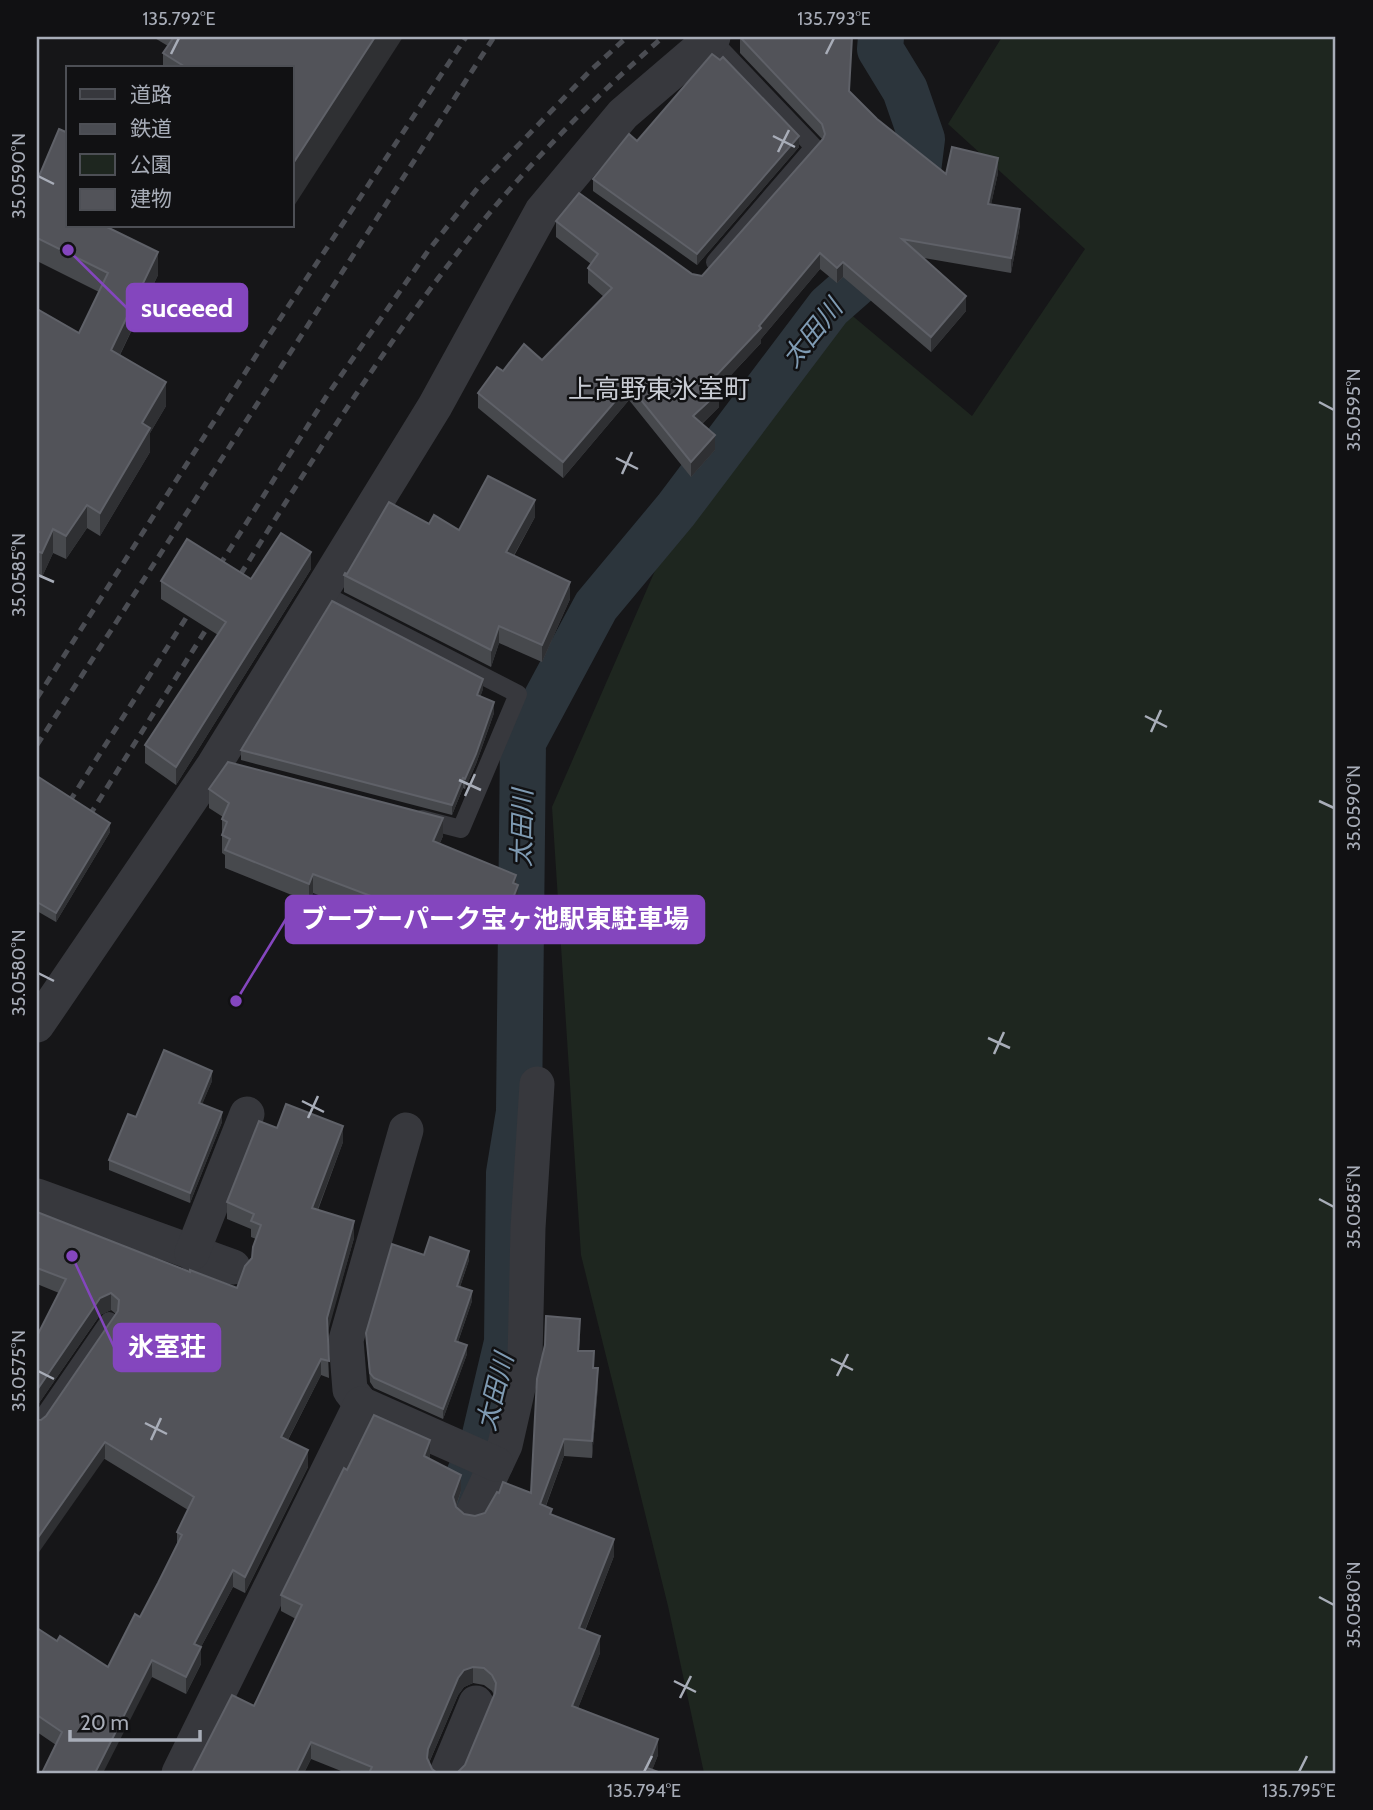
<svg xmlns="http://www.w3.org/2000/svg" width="1373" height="1810" viewBox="0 0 1373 1810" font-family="Cabin,'Noto Sans JP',sans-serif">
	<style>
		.green { fill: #1e261f }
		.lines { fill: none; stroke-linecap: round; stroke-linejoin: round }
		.canal { stroke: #2c353c; stroke-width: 46 }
		.service { stroke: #37383d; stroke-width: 18 }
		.minor { stroke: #37383d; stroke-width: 35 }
		.rail { stroke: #4a4c52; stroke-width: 5; stroke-dasharray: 9 7; stroke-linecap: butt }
		.wall { fill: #47494d }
		.shaded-wall { fill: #2f3033 }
		.building { fill: #525359; stroke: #5f6168; stroke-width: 2 }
		.ticks { fill: none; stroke: #a8adb8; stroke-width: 2.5 }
		.labels { text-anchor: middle; stroke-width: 5; stroke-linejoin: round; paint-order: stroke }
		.water-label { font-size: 26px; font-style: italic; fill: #7f9bb3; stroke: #111113 }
		.neighbourhood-label { font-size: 26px; fill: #c9ccd4; stroke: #111113 }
		.leader { fill: none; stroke: #8446be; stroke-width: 2.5 }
		.callout-dot { fill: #8446be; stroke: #111113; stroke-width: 2.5 }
		.callout { fill: #8446be; stroke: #8446be; stroke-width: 2.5 }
		.callout-label { font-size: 26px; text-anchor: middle; font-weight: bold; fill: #fff }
		.neatline { fill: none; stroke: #a8adb8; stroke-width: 2.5 }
		.ticks-label { font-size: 18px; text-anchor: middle; fill: #a8adb8 }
	</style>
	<rect width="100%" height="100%" fill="#161618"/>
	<polygon class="green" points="1002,37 1336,37 1336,1773 704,1773 668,1606 581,1255 552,807 668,541 830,297 972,416 1085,249 948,124"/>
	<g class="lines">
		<polyline class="canal" points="432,1564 484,1439 507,1342 509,1173 519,1112 523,742 596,606 676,510 829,307 895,249 913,211 922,139 905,90 880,49 881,37"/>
		<g class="service">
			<polyline points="711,39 814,147 715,262"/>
			<polyline points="321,593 518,694 461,829 422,819"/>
			<polyline points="37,1426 109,1321"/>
		</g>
		<g class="minor">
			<polyline points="37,1025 214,765 435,406 542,211 623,114 713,37"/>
			<polyline points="37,1196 233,1267"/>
			<polyline points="192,1253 247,1114"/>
			<polyline points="361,1404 350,1390 346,1340 406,1130"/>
			<polyline points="473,1513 505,1445 525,1357 528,1228 537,1084"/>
			<polyline points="179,1773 361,1404 496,1464"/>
			<polyline points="447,1773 476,1703"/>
		</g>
		<g class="rail">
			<polyline points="211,579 326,397 428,251 480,185 590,71 627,37"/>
			<path d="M232,588C310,463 389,337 482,222C537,155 598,94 663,37"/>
			<polyline points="37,698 268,337 466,37"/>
			<polyline points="37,745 494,37"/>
			<polyline points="61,815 198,599"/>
			<polyline points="81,829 217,612"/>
		</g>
	</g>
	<g class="wall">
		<polygon points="153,37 403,37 292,68 163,68 163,53 168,46"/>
		<polygon points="740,37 850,92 877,119 946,174 998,173 991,204 1020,225 1011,273 924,258 966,311 931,352 843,277 837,283 820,269 761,339 761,343 717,390 719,407 702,424 715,450 691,477 629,400 563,478 478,408 478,393 503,371 542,360 604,297 588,283 588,268 591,264 556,237 556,221 692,274 702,276 822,139 740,53"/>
		<polygon points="637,141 799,147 697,265 593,191 593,179"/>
		<polygon points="37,181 68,226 158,275 120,355 166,406 150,433 150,452 100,536 87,528 66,559 53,553 42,577 37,575 37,309 79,333 99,292 37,261"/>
		<polygon points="535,517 514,556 570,599 542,662 499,643 491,667 344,592 344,575 347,574 429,524 459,530"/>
		<polygon points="311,569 176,785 145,763 145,745 218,635 161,599 161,581 251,579"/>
		<polygon points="483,689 480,697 494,713 476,764 465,789 463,788 452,815 241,760 241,750"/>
		<polygon points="37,776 110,832 56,922 37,911"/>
		<polygon points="209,789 443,836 440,843 516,884 518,903 503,942 435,914 426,935 313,893 309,902 225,868 225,855 222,853 222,819 223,817 209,808"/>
		<polygon points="212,1081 202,1104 222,1122 190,1203 109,1170 109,1160 136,1117"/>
		<polygon points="277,1128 343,1142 318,1210 354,1238 327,1332 329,1378 321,1375 288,1440 308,1467 245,1593 233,1587 201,1647 201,1664 186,1694 152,1677 56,1745 37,1732 37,1628 57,1641 108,1667 140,1617 158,1583 177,1544 177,1532 188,1510 41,1420 46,1416 116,1314 111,1310 100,1315 37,1406 37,1336 59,1293 37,1284 37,1212 190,1272 237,1288 252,1258 256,1239 251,1237 251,1229 227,1219 227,1202"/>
		<polygon points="424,1255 469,1260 460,1287 472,1301 458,1342 467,1354 443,1419 374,1388 370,1382 366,1333"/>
		<polygon points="580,1336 579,1351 594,1368 598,1385 592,1458 564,1456 546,1506 552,1515 614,1556 585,1631 600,1653 578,1708 658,1755 652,1770 459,1773 465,1765 494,1695 492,1691 484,1685 473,1683 464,1687 458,1695 429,1763 432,1769 437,1773 346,1773 311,1759 304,1773 192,1773 254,1706 296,1619 281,1611 281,1595 347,1470 430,1457 429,1459 461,1491 456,1507 464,1514 475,1516 485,1513 499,1493 531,1493"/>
	</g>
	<g class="shaded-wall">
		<polygon points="375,37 403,37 292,209 292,165"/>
		<polygon points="799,136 799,147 697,265 697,254"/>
		<polygon points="998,158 998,173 988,219 988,204"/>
		<polygon points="1020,209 1020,225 1011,273 1011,258"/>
		<polygon points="158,252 158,275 111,373 111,350"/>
		<polygon points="820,253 820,269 761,339 761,343 710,397 710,382"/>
		<polygon points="843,262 843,277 837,283 837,268"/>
		<polygon points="966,296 966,311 931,352 931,337"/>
		<polygon points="166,382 166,406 150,433 150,452 100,536 100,513 142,423"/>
		<polygon points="629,385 629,400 563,478 563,462"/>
		<polygon points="719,392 719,407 693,432 693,416"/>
		<polygon points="715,435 715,450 691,477 691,462"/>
		<polygon points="535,500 535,517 506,569 506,552"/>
		<polygon points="87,505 87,528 66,559 66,536"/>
		<polygon points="53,529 53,553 42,577 42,553"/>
		<polygon points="311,552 311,569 176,785 176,767"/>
		<polygon points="570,582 570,599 542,662 542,645"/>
		<polygon points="499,626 499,643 491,667 491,650"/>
		<polygon points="483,679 483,689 477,706 477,695"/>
		<polygon points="494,702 494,713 476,764 465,789 465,779"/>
		<polygon points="463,778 463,788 452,815 452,805"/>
		<polygon points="443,818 443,836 433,859 433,841"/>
		<polygon points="110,823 110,832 56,922 56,913"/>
		<polygon points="313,874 313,893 309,902 309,884"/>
		<polygon points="516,875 516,890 518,885 518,903 503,942 503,924 513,883"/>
		<polygon points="435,896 435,914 426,935 426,917"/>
		<polygon points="212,1071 212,1081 199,1112 199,1103"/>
		<polygon points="222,1112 222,1122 190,1203 190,1193"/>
		<polygon points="343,1126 343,1142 312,1224 312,1208"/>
		<polygon points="354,1221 354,1238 327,1335 327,1318"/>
		<polygon points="469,1251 469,1260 457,1295 457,1286"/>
		<polygon points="472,1291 472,1301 455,1350 455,1341"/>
		<polygon points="111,1293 111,1310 100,1315 37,1406 37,1390 100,1298"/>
		<polygon points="467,1345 467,1354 443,1419 443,1409"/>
		<polygon points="321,1359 321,1375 281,1453 281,1437"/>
		<polygon points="598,1368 598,1385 592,1458 592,1441"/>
		<polygon points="564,1439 564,1456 540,1521 540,1504"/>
		<polygon points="430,1440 430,1457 424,1473 424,1456"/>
		<polygon points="105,1442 105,1458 37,1555 37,1539"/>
		<polygon points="308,1450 308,1467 245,1593 245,1577"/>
		<polygon points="461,1475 461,1491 453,1514 453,1497"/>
		<polygon points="614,1539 614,1556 579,1645 579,1628"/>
		<polygon points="233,1570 233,1587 194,1660 194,1644"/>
		<polygon points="600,1636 600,1653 572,1723 572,1706"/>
		<polygon points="201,1647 201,1664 186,1694 186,1677"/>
		<polygon points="152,1660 152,1677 103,1773 95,1773"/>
		<polygon points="473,1667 473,1683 464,1687 458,1695 428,1765 427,1758 428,1749 458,1678 464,1670"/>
		<polygon points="658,1739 658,1755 651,1773 647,1768"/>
		<polygon points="311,1742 311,1759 304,1773 296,1773"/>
	</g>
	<g class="building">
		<polygon points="174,37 375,37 292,165 292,68 187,68 163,53"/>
		<polygon points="740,37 852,37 849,91 877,119 946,174 952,147 998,158 988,204 1020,209 1011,258 902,239 966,296 931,337 843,262 837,268 820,253 759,326 761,328 710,382 719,392 693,416 715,435 691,462 629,385 563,462 478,393 497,367 503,371 524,344 542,360 612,288 588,268 598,254 556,221 579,193 692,274 702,276 823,139 825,134 822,124"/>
		<polygon points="712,54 720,60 723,57 799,136 697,254 593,179 629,134 637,141"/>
		<polygon points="59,129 68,133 68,226 105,226 158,252 111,350 166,382 142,423 150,428 100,513 87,505 66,536 53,529 42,553 37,551 37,309 79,333 108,273 37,238 37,181"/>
		<polygon points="488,476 535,500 506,552 570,582 542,645 499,626 491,650 344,575 345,573 347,574 389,502 429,524 434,515 459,530"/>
		<polygon points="281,533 311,552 176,767 145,745 226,622 161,581 187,539 251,579"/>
		<polygon points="332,601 483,679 477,695 494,702 476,754 465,779 463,778 452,805 241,750"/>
		<polygon points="228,762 443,818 433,841 516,875 513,883 518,885 503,924 435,896 426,917 313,874 309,884 225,850 230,839 222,835 227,822 222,819 229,803 209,789"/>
		<polygon points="37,776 110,823 56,913 37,902"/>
		<polygon points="164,1050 212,1071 199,1103 222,1112 190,1193 109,1160 128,1114 136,1117"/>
		<polygon points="286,1104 343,1126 312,1208 354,1221 327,1318 329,1361 321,1359 281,1437 308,1450 245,1577 233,1570 194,1644 201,1647 186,1677 152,1660 95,1773 42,1773 62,1732 37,1715 37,1628 57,1641 60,1636 108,1667 135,1614 140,1617 158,1583 182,1535 177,1532 194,1497 105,1442 37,1539 37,1420 41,1420 46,1416 118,1311 119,1300 111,1293 100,1298 37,1390 37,1336 66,1279 37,1268 37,1212 190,1272 190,1270 237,1288 245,1266 252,1258 253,1247 261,1225 251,1221 254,1214 227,1202 259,1121 277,1128"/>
		<polygon points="430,1237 469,1251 457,1286 472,1291 455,1341 467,1345 443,1409 374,1378 370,1373 366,1333 392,1244 424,1255"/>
		<polygon points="546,1316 580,1319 578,1351 594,1351 593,1368 598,1368 592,1441 564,1439 540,1504 552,1509 550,1514 614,1539 579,1628 600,1636 572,1706 658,1739 647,1768 661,1773 457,1773 465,1765 495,1693 496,1683 492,1675 484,1668 473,1667 464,1670 458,1678 428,1749 427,1758 432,1769 437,1773 369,1773 372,1767 311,1742 296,1773 192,1773 232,1695 254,1706 302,1605 281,1595 344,1468 347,1470 374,1415 430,1440 424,1456 461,1475 453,1497 456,1507 464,1514 475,1516 485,1513 497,1492 499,1493 503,1482 531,1493 537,1379 545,1345"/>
	</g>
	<path class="ticks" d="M171,54L179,38M826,54L834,38M773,136L795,147M778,152L789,130M38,176L54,184M1319,402L1334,410M616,458L638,469M622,474L632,452M38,575L54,582M1145,716L1167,727M1151,732L1161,710M459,780L481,790M465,796L475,774M1319,801L1334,808M38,973L54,981M988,1038L1010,1048M994,1054L1004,1032M302,1101L324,1112M308,1118L318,1096M1319,1199L1334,1207M831,1359L853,1370M38,1371L54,1379M837,1376L848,1354M145,1423L167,1434M151,1440L161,1418M1319,1597L1334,1605M674,1681L696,1692M680,1698L691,1676M644,1772L652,1756M1299,1772L1307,1756"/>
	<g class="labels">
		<g class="water-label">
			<text transform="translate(812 333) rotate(-51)" y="9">太田川</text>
			<text transform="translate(522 828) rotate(-89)" y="9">太田川</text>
			<text transform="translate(495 1392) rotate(-76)" y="9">太田川</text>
		</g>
		<g class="neighbourhood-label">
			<text x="659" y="398">上高野東氷室町</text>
		</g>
	</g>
	<path class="leader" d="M68 250L127 308M236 1001L286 919M72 1256L114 1347"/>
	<g class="callout-dot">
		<circle cx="68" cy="250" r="7"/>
		<circle cx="236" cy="1001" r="7"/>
		<circle cx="72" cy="1256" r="7"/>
	</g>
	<g class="callout">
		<rect x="127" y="284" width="120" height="47" rx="7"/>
		<rect x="286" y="896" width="418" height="47" rx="7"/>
		<rect x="114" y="1324" width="106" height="47" rx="7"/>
	</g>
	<g class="callout-label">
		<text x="187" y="317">suceeed</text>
		<text x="495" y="928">ブーブーパーク宝ヶ池駅東駐車場</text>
		<text x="167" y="1356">氷室荘</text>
	</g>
	<rect width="1373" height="1810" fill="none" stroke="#111113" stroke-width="77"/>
	<rect x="66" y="66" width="228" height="161" fill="#111113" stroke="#4d4f55" stroke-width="2"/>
	<rect x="80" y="89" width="35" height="10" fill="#37383d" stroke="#4d4f55" stroke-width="2"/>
	<text x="130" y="102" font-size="21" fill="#a8adb8">道路</text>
	<rect x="80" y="124" width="35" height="10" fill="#4a4c52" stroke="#4d4f55" stroke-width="2"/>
	<text x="130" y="136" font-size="21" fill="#a8adb8">鉄道</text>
	<rect x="80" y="154" width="35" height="21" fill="#1e261f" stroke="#4d4f55" stroke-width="2"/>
	<text x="130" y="172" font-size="21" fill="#a8adb8">公園</text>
	<rect x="80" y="189" width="35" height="21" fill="#525359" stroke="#4d4f55" stroke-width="2"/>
	<text x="130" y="206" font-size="21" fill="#a8adb8">建物</text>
	<path d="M70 1730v10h130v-10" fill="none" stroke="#a8adb8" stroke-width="3.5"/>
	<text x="80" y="1730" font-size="21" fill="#a8adb8" stroke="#111113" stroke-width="5" paint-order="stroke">20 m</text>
	<rect x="38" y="38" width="1296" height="1734" class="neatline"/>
	<g class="ticks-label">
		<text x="179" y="25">135.792°E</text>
		<text x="834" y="25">135.793°E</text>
		<text transform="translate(19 176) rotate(-90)" y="6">35.0590°N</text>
		<text transform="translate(1354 410) rotate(-90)" y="6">35.0595°N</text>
		<text transform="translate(19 575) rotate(-90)" y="6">35.0585°N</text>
		<text transform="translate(1354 808) rotate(-90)" y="6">35.0590°N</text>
		<text transform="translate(19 973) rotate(-90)" y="6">35.0580°N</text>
		<text transform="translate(1354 1207) rotate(-90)" y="6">35.0585°N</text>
		<text transform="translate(19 1371) rotate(-90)" y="6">35.0575°N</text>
		<text transform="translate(1354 1605) rotate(-90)" y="6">35.0580°N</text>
		<text x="644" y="1797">135.794°E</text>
		<text x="1299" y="1797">135.795°E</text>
	</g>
</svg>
